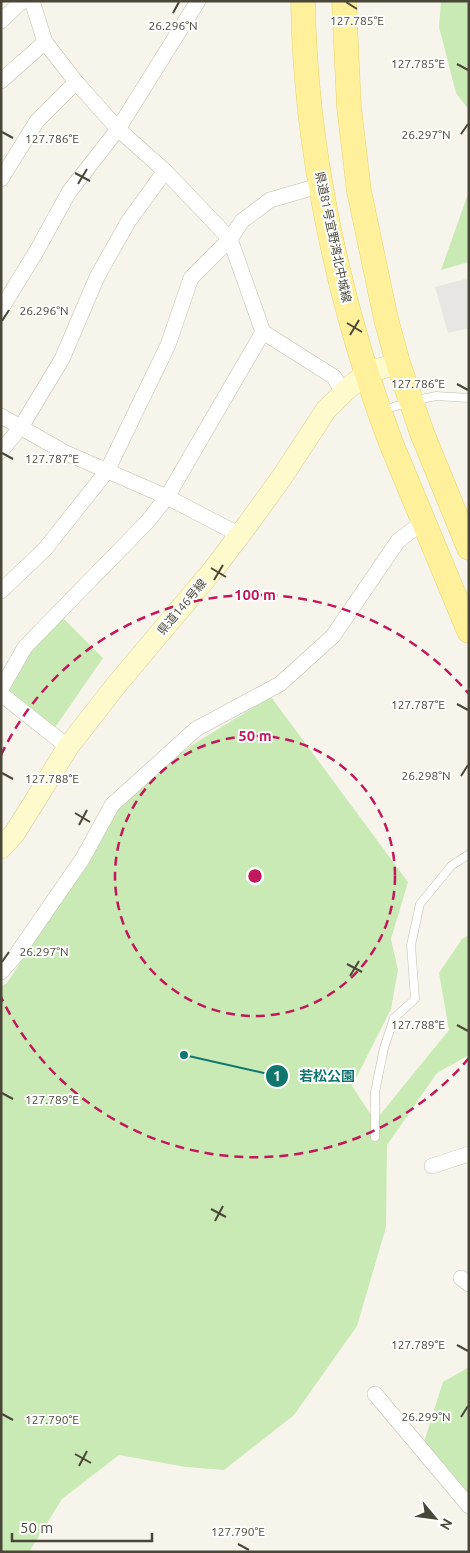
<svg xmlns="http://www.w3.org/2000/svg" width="470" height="1553" viewBox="0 0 470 1553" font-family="Ubuntu,'Noto Sans JP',sans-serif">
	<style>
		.green { fill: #c9eab4 }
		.parking { fill: #e7e6e2 }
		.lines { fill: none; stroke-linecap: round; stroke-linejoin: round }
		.lane-casing { stroke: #c2bead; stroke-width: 9 }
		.street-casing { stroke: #c2bead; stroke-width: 16 }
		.secondary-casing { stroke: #d6cf9a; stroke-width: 22 }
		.primary-casing { stroke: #e6d369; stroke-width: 25 }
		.lane { stroke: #fff; stroke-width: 8 }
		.street { stroke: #fff; stroke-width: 15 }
		.secondary { stroke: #fffacc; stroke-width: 21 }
		.primary { stroke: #fff19b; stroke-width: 24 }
		.ticks { fill: none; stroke: #4a4638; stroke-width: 2 }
		.ring { fill: none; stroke: #c2185b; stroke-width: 2.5; stroke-dasharray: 9 6 }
		.labels { text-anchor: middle; stroke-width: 4; stroke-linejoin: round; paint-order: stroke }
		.street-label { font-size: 12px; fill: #4a4638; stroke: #fff }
		.ticks-label { font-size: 12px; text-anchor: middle; fill: #4a4638; stroke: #fff; stroke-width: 4; stroke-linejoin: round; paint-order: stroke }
		.centre { fill: #c2185b; stroke: #fff; stroke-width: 2.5 }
		.ring-label { font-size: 15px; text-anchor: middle; font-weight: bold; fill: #c2185b; stroke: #fff; stroke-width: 4; stroke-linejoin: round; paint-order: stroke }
		.leader { fill: none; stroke: #0f766e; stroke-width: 2 }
		.callout-dot { fill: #0f766e; stroke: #fff; stroke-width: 2 }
		.mark-label { font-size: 15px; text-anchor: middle; font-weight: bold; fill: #fff }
		.callout-label { font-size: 14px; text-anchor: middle; font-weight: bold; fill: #0f766e; stroke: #fff; stroke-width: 4; stroke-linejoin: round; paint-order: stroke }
	</style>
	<rect width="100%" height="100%" fill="#f6f4eb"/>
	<g class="green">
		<polygon points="441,1 469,1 469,110 456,93 439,27"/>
		<polygon points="469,190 469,262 441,270 468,194"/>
		<polygon points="62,617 103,658 54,729 4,691 29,649"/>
		<polygon points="271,697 408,882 391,939 398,970 391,1009 352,1086 375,1121 449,1030 439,973 462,939 469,935 469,1055 437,1073 387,1145 386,1227 357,1326 294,1415 224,1470 186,1467 119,1455 62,1499 29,1552 1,1552 1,987 7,983 89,857 120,802 192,745"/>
		<polygon points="469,1367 469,1496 424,1442 443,1382"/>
	</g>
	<polygon class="parking" points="469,278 469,328 448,333 435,287"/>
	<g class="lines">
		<g class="lane-casing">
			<g id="lane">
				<polyline points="381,411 412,401 436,396 469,398"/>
				<polyline points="375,1137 375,1092 384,1048 394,1018 415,999 411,945 420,904 451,866 469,854"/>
			</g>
		</g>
		<g class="street-casing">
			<g id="street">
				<polyline points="32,1 45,42 76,82 118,129 165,171 230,239 263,332 334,377 343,393"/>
				<polyline points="1,21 22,1"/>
				<polyline points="1,81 45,42"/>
				<polyline points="1,179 37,121 76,82"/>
				<polyline points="1,309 36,252 69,192 118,129 198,1"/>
				<polyline points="1,416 64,452 167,497 240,535"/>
				<polyline points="1,451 21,427 62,359 97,277 128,222 165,171"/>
				<polyline points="1,591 45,549 107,471 168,345 191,278 230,239 242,221 270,200 322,185"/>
				<polyline points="1,689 25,647 147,522 167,497 263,332"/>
				<polyline points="1,694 68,747"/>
				<polyline points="1,972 16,955 83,858 112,805 196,729 280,684 333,636 398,541 423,522"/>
				<polyline points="432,1166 469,1154"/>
				<polyline points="461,1278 469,1284"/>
				<polyline points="375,1394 469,1506"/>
			</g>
		</g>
		<g class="secondary-casing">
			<polyline id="secondary" points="1,848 14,834 33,804 68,747 117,684 213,570 248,524 282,477 326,410 346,390 367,373 398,363"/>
		</g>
		<g class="primary-casing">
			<g id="primary">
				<path d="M303,1C305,148 339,306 391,443L469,631"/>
				<polyline points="344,1 349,107 359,191 386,319 398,363 422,433 469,548"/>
			</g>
		</g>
		<use href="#lane" class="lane"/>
		<use href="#street" class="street"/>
		<use href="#secondary" class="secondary"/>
		<use href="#primary" class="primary"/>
	</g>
	<path class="ticks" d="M346,2L357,9M173,13L179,2M457,64L468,70M2,132L13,138M461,134L468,124M75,173L90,181M78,184L87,169M2,321L9,310M347,323L362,332M350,335L359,320M457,384L468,390M2,453L13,459M211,568L226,577M214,580L223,565M457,704L468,710M2,773L13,779M461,776L468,765M75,813L90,822M79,825L87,810M2,962L9,952M347,964L362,972M350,976L359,961M457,1025L468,1031M2,1093L13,1099M211,1209L226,1217M215,1221L223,1206M457,1345L468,1351M2,1414L13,1420M461,1417L468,1406M75,1454L91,1463M79,1466L87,1451M238,1544L249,1550"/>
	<g class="ring">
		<circle cx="255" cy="876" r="140"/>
		<path d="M469 1058A281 281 0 0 1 1 997M1 755A281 281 0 0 1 469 694"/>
	</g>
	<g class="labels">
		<g class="street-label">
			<text transform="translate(333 237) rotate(78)" y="4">県道81号宜野湾北中城線</text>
			<text transform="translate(182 607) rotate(-50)" y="4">県道146号線</text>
		</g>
	</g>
	<g class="ticks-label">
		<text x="357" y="25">127.785°E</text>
		<text x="173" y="30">26.296°N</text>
		<text x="418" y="68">127.785°E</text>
		<text x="426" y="139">26.297°N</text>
		<text x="52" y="143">127.786°E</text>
		<text x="44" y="315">26.296°N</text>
		<text x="418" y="388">127.786°E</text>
		<text x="52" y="463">127.787°E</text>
		<text x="418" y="709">127.787°E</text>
		<text x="426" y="780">26.298°N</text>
		<text x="52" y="783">127.788°E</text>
		<text x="44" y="956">26.297°N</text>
		<text x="418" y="1029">127.788°E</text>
		<text x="52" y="1104">127.789°E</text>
		<text x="418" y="1349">127.789°E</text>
		<text x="426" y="1421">26.299°N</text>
		<text x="52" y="1424">127.790°E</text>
		<text x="238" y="1536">127.790°E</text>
	</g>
	<circle cx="255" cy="876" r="8" class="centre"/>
	<g class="ring-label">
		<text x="255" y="600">100 m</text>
		<text x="255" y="741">50 m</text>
	</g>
	<path class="leader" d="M184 1055L277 1076"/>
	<g class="callout-dot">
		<circle cx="184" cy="1055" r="5"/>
		<circle cx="277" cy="1076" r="12"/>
	</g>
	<g class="mark-label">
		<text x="277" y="1081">1</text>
	</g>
	<g class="callout-label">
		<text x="327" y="1081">若松公園</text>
	</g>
	<rect width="470" height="1553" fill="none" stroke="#4a4638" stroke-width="5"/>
	<g transform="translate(435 1518) rotate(119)" stroke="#ffffff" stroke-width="4" paint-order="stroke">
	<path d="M0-4L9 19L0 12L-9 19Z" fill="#4a4638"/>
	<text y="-8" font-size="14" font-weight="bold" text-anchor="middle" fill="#4a4638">N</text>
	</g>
	<path d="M12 1533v8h140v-8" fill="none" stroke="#4a4638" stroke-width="2.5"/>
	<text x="20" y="1533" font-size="15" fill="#4a4638" stroke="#ffffff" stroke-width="4" paint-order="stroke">50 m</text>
</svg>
